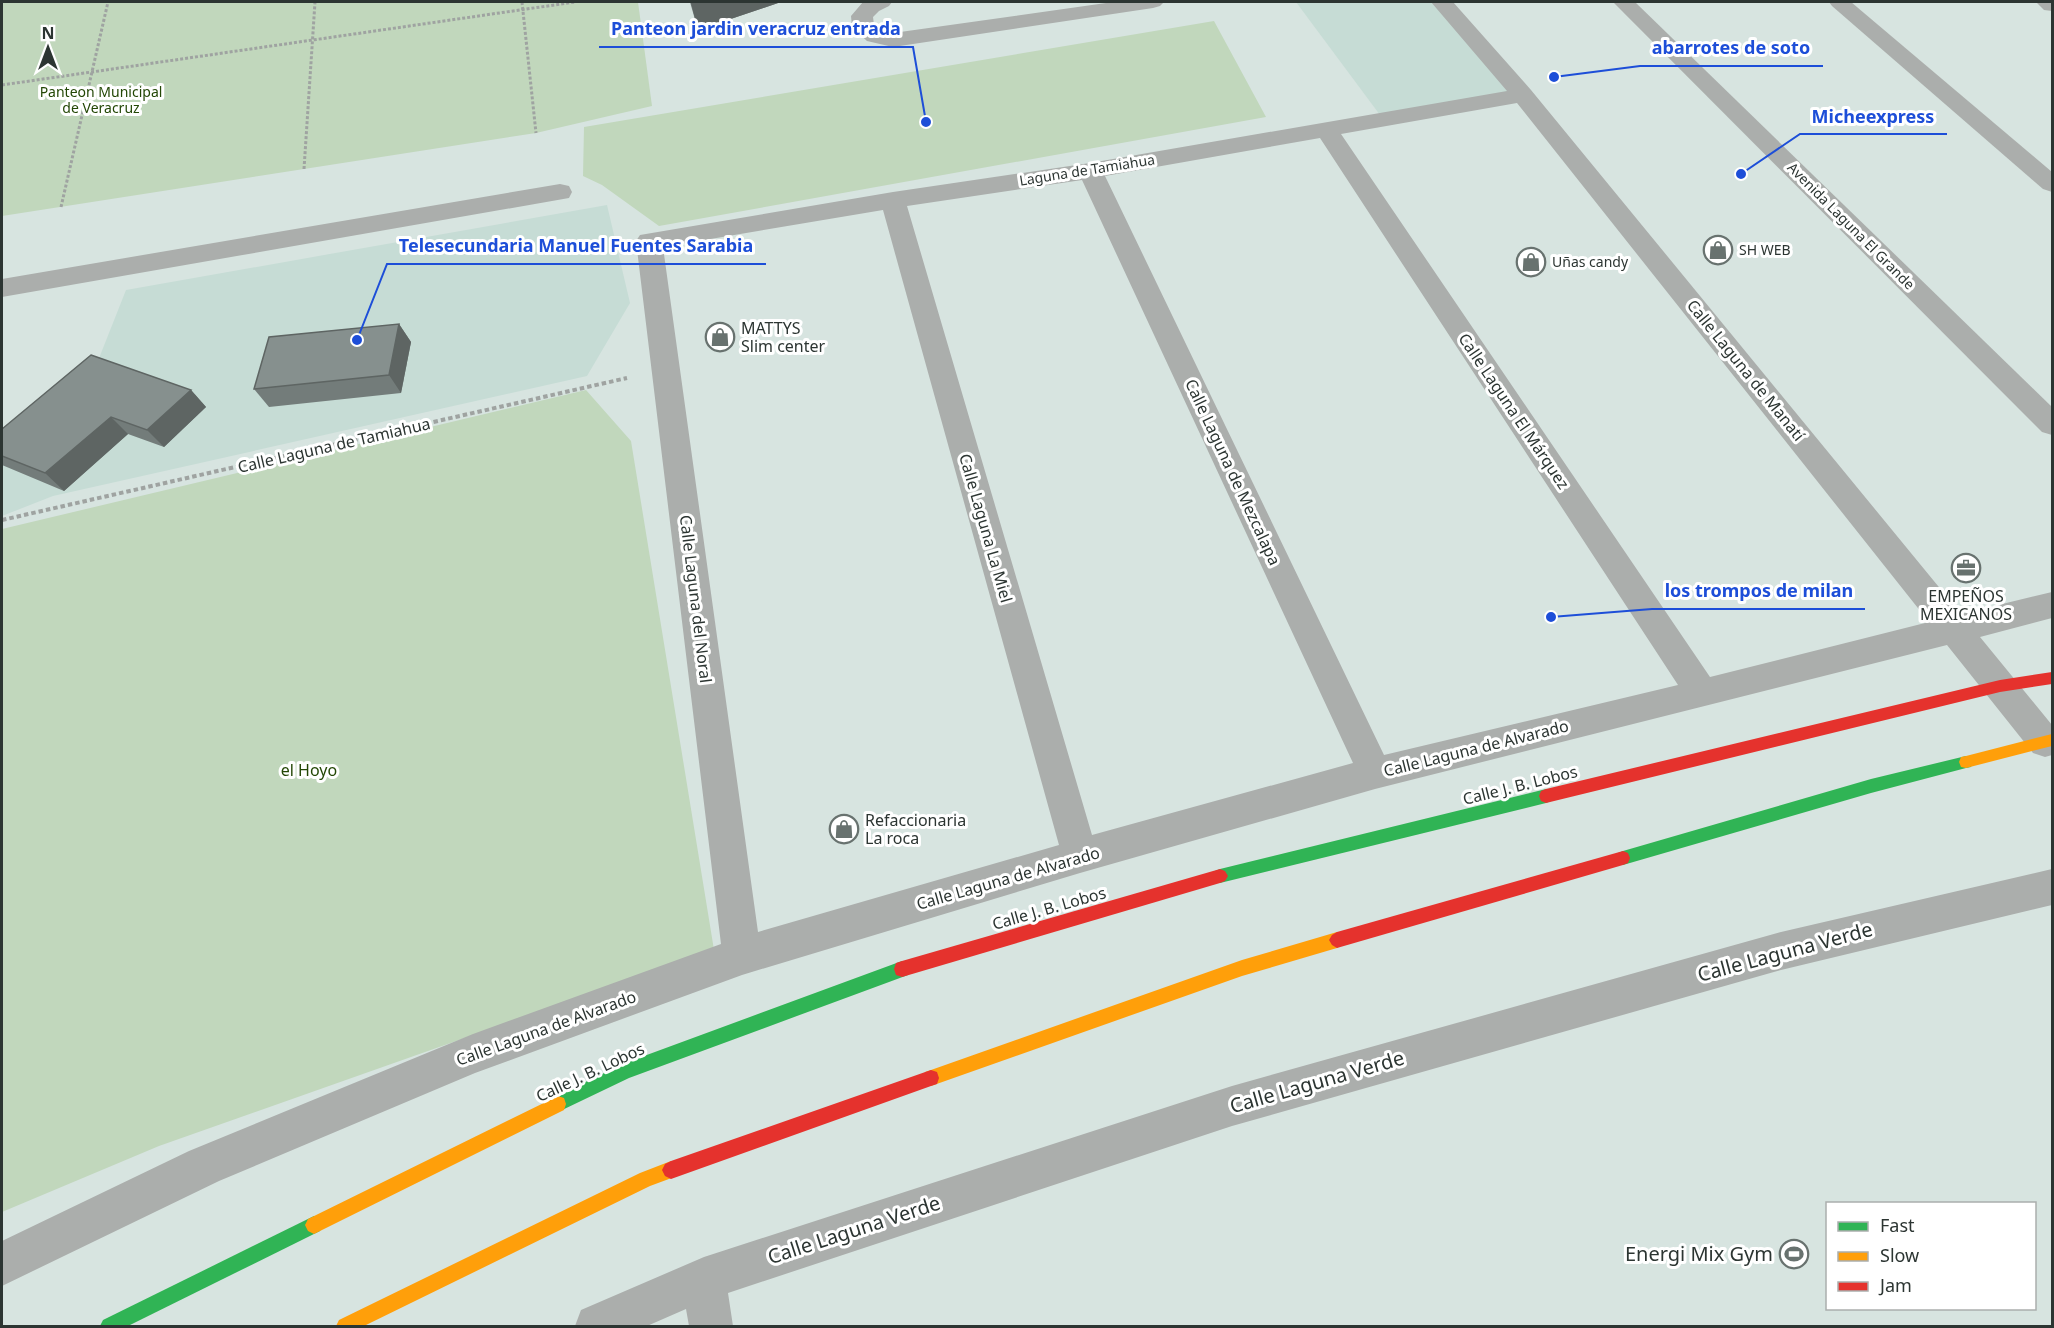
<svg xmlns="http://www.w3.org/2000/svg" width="2054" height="1328" viewBox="0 0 2054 1328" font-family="'Noto Sans',sans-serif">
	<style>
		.built { fill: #c6dcd5 }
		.green { fill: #c1d7bc }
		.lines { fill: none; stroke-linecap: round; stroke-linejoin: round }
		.path-far1 { stroke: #9fa3a1; stroke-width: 3; stroke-dasharray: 3 2; stroke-linecap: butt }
		.path { stroke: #9fa3a1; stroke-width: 4; stroke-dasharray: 4.5 3; stroke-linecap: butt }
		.street { fill: #abaeac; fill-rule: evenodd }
		.fast { fill: #30b455; fill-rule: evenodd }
		.slow { fill: #ff9f0a; fill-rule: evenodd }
		.jam { fill: #e5322d; fill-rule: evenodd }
		.wall { fill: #737c7a }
		.shaded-wall { fill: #5e6563 }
		.building { fill: #86908e; stroke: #5e6563; stroke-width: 1.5 }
		.labels { text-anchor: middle; stroke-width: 6; stroke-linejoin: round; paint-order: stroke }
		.far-park-label { font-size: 14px; fill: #234705; stroke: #fff }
		.far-street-label { font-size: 14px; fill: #2c3532; stroke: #fff }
		.far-poi-label { font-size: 14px; fill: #2c3532; stroke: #fff; text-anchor: start }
		.poi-label { font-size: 16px; fill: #2c3532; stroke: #fff; text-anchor: start }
		.street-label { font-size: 16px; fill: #2c3532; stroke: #fff }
		.park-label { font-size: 16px; fill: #234705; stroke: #fff }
		.near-street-label { font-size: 20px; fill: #2c3532; stroke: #fff }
		.near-poi-label { font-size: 20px; fill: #2c3532; stroke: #fff; text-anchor: end }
		.leader { fill: none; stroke: #1d4ed8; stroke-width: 2 }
		.callout-dot { fill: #1d4ed8; stroke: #fff; stroke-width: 2 }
		.callout-label { font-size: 18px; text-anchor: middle; font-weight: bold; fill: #1d4ed8; stroke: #fff; stroke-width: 6; stroke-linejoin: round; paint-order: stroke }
	</style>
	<rect width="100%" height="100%" fill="#d7e4e0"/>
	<g class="built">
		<polygon points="1296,2 1434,2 1511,92 1380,115"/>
		<polygon points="607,205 630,303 587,376 53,496 2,516 2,439 90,381 126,290"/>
	</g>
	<g class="green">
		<polygon points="2,2 638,2 652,106 536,133 2,216"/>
		<polygon points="1214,21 1266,117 659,226 602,185 583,176 584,127"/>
		<polygon points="586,390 631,441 714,950 159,1146 2,1212 2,529"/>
	</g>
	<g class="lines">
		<g class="path-far1">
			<polyline points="522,2 536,133"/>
			<polyline points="2,85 575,2"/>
			<polyline points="304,169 315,2"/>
			<polyline points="61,207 108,2"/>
		</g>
		<polyline class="path" points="2,520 627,378"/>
		<g class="street">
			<polygon points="863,2 892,2 889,6 879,11 873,17 874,25 882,31 893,33 1113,2 1164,2 1160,6 1153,8 893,47 867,41 852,27 851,16"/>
			<path d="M1431,2H1453L1531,90L1961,614L2052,592V618L1980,637L2052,725V755L2045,757L2033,753L1947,645L1375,789L1080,873L742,975L475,1073L219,1181L2,1286V1241L189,1151L473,1034L721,944L636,241L640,235L893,192L1090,163L1507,91ZM1517,103L1929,622L1710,677L1341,134ZM1320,138L1678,685L1384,755L1105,176ZM1082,180L1353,763L1092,835L907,206ZM883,210L1059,845L758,932L663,247Z"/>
			<polygon points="1613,2 1635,2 2052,407 2052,435 2042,432"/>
			<polygon points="1829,2 1851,2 2052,172 2052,192 2043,189 1832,6"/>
			<polygon points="2036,2 2052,2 2052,11 2044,10"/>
			<polygon points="560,184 569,186 572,192 569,198 2,297 2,279"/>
			<polygon points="2052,869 2052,905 1781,970 1232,1126 728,1293 733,1326 689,1326 686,1309 647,1326 575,1326 581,1310 704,1257 1232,1086 1781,932"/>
		</g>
		<g class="fast">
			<polygon points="1966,756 1971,757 1973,762 1971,767 1966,768 1871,793 1623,865 1618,863 1616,858 1618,853 1623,851 1871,779"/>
			<polygon points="1546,789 1551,791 1553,796 1551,801 1546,803 1220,883 1215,881 1212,876 1215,871 1220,869"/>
			<polygon points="902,961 908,963 910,969 908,975 629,1078 558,1112 552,1110 550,1104 552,1098 625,1063"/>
			<polygon points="314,1216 320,1219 323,1225 320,1231 128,1326 100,1326 103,1320"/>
		</g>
		<g class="slow">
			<polygon points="2052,734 2052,746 1966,768 1961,767 1959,762 1961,757 1966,756"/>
			<polygon points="1337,932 1342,935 1345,940 1342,945 1337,948 1242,976 931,1086 925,1084 923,1078 925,1072 931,1070 1242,960"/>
			<polygon points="558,1096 564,1098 566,1104 564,1110 320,1231 314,1234 308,1231 305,1225 308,1219"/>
			<polygon points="671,1161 677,1164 680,1170 677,1176 650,1186 364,1326 336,1326 339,1320 640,1173"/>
		</g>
		<g class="jam">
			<polygon points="2052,672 2052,684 2000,692 1546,803 1541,801 1539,796 1541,791 1546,789 2000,680"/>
			<polygon points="1623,851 1628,853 1630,858 1628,863 1623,865 1337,948 1332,945 1329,940 1332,935 1337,932"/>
			<polygon points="1220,869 1225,871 1228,876 1225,881 1220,883 902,977 896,975 894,969 896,963 902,961"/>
			<polygon points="931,1070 937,1072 939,1078 937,1084 931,1086 671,1179 665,1176 662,1170 665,1164 671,1161"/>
		</g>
	</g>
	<g class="wall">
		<polygon points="690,2 781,2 698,30"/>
		<polygon points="399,324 411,342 401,393 269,407 254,389"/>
		<polygon points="191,390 206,407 164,447 128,434 64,491 2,465 2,429"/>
	</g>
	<g class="shaded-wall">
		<polygon points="696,2 781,2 698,30 691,3"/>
		<polygon points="399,324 411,342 401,393 389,375"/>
		<polygon points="191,390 206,407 164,447 147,430"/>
		<polygon points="111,417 128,434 64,491 45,473"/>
	</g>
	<g class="building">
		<polygon points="399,324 389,375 254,389 269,337"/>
		<polygon points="91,355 191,390 147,430 111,417 45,473 2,456 2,429"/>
	</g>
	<defs>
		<g id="shop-ring" transform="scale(1.5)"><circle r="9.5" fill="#fff" stroke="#68726f" stroke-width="1.5"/><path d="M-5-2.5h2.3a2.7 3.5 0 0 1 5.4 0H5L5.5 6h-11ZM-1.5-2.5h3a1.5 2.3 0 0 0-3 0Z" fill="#68726f"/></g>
		<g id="office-ring" transform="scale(1.5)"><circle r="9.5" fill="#fff" stroke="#68726f" stroke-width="1.5"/><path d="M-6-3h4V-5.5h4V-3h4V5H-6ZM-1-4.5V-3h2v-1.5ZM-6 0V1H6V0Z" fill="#68726f"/></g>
		<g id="stadium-ring" transform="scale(1.5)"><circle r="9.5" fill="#fff" stroke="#68726f" stroke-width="1.5"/><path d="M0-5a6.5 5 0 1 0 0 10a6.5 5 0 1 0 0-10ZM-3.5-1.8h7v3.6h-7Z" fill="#68726f"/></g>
	</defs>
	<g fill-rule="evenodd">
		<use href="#shop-ring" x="1718" y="250"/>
		<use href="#shop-ring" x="1531" y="262"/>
		<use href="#shop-ring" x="720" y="337"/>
		<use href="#office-ring" x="1966" y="568"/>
		<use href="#shop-ring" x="844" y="829"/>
		<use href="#stadium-ring" x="1794" y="1254"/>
	</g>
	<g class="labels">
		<g class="far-park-label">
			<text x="101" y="97">Panteon Municipal<tspan x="101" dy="16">de Veracruz</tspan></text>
		</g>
		<g class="far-street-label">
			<text transform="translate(1087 170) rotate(-9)" y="5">Laguna de Tamiahua</text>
			<text transform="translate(1851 226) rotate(45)" y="5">Avenida Laguna El Grande</text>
		</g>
		<g class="far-poi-label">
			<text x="1739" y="255">SH WEB</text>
			<text x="1552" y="267">Uñas candy</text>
		</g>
		<g class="poi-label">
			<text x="741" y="334">MATTYS<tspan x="741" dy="18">Slim center</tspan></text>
			<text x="1966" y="602" text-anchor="middle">EMPEÑOS<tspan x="1966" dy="18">MEXICANOS</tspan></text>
			<text x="865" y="826">Refaccionaria<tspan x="865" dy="18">La roca</tspan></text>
		</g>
		<g class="street-label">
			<text transform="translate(1746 370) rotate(51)" y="6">Calle Laguna de Manatí</text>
			<text transform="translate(1514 411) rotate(56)" y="6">Calle Laguna El Márquez</text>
			<text transform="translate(334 445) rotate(-13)" y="6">Calle Laguna de Tamiahua</text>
			<text transform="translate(1233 472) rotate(65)" y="6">Calle Laguna de Mezcalapa</text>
			<text transform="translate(986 528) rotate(74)" y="6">Calle Laguna La Miel</text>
			<text transform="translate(696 599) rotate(83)" y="6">Calle Laguna del Noral</text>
			<text transform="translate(1476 748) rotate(-14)" y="6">Calle Laguna de Alvarado</text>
			<text transform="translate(1520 785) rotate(-14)" y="6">Calle J. B. Lobos</text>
			<text transform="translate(1008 878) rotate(-16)" y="6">Calle Laguna de Alvarado</text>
			<text transform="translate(1049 908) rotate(-16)" y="6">Calle J. B. Lobos</text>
			<text transform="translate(546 1028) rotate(-20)" y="6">Calle Laguna de Alvarado</text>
			<text transform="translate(590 1072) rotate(-25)" y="6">Calle J. B. Lobos</text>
		</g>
		<g class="park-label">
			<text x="309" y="776">el Hoyo</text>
		</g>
		<g class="near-street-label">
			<text transform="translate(1785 952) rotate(-15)" y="7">Calle Laguna Verde</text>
			<text transform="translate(1317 1082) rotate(-16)" y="7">Calle Laguna Verde</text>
			<text transform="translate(854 1230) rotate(-18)" y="7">Calle Laguna Verde</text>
		</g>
		<g class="near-poi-label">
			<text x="1773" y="1261">Energi Mix Gym</text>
		</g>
	</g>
	<path class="leader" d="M926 122L913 47H599M1554 77L1640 66H1823M1741 174L1800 134H1947M357 340L387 264H766M1551 617L1652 609H1865"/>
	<g class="callout-dot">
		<circle cx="926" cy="122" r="6"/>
		<circle cx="1554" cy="77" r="6"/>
		<circle cx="1741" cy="174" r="6"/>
		<circle cx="357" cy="340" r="6"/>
		<circle cx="1551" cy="617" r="6"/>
	</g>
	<g class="callout-label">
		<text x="756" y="35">Panteon jardin veracruz entrada</text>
		<text x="1731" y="54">abarrotes de soto</text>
		<text x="1873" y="123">Micheexpress</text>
		<text x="576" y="252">Telesecundaria Manuel Fuentes Sarabia</text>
		<text x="1759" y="597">los trompos de milan</text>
	</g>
	<rect width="2054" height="1328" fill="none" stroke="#2c3532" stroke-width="6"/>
	<rect x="1826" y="1202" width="210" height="108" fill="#ffffff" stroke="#abaead" stroke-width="1.5"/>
	<rect x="1838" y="1222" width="30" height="9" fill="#30b455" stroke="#abaead" stroke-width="1.5"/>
	<text x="1880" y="1232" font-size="18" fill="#2c3532">Fast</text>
	<rect x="1838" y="1252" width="30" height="9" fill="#ff9f0a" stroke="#abaead" stroke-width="1.5"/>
	<text x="1880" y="1262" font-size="18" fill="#2c3532">Slow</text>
	<rect x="1838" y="1282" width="30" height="9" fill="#e5322d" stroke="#abaead" stroke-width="1.5"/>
	<text x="1880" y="1292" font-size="18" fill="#2c3532">Jam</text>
	<g transform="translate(48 48)" stroke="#ffffff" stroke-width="4.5" paint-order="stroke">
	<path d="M0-4.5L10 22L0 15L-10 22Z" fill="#2c3532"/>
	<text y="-9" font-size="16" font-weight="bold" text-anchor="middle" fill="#2c3532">N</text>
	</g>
</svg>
